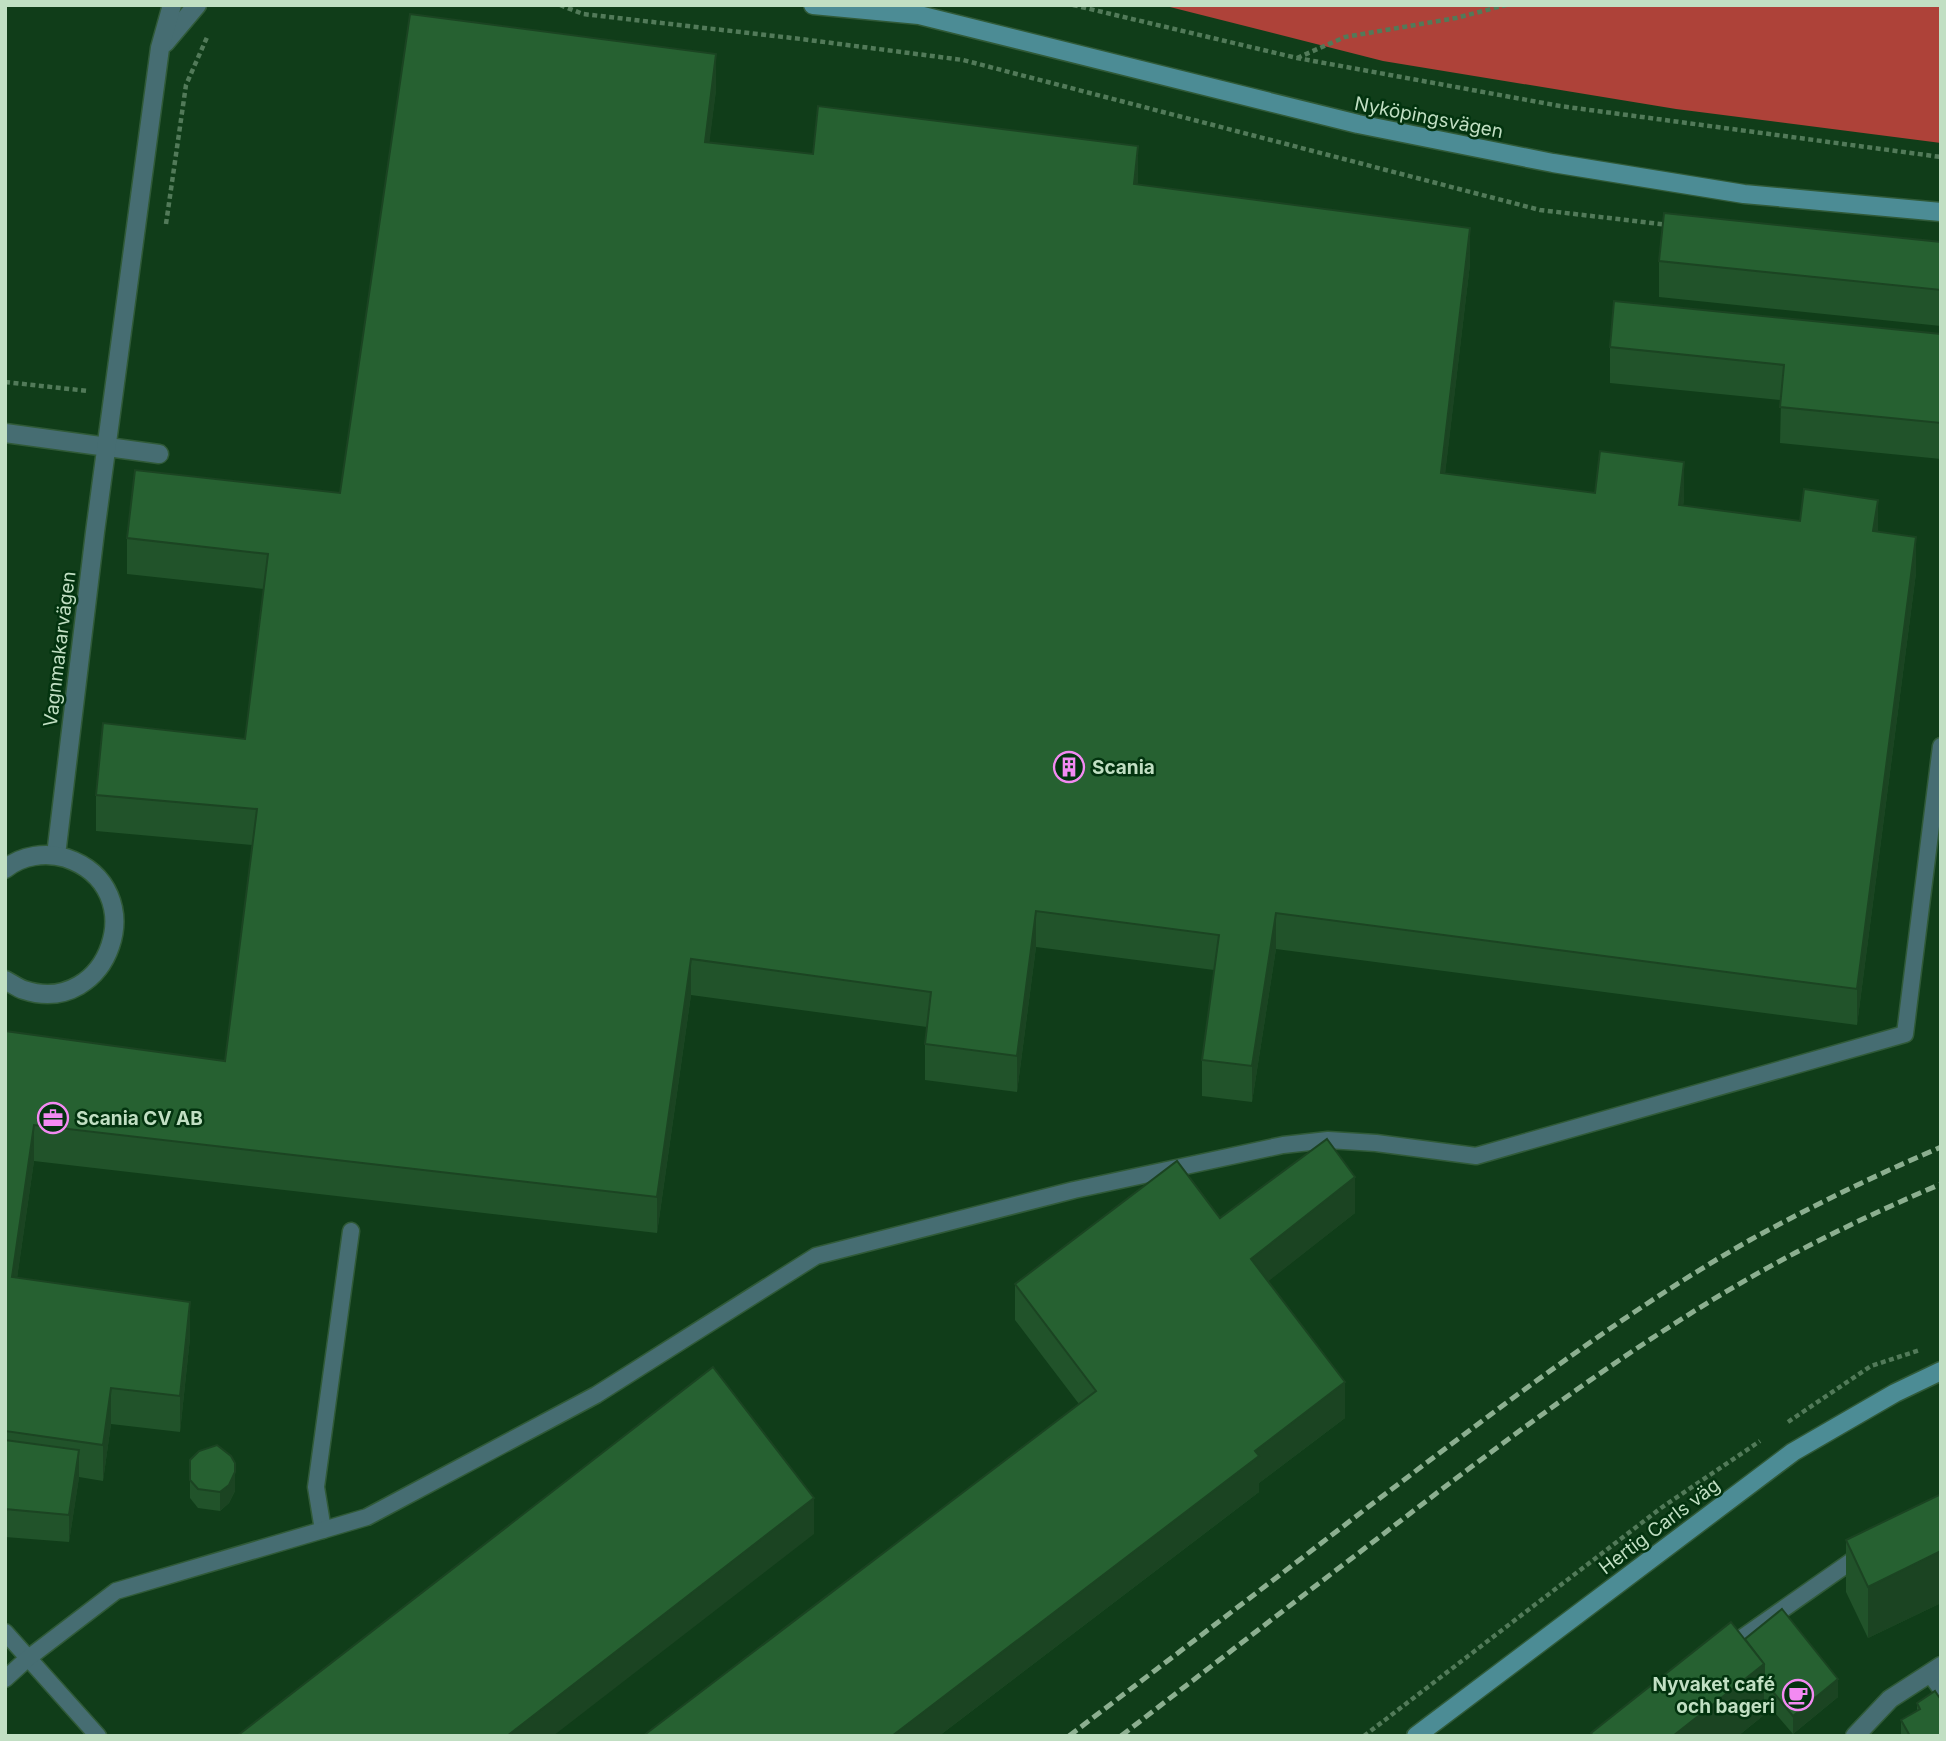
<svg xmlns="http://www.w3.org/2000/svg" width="1946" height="1741" viewBox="0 0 1946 1741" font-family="Inter,sans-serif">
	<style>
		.forest { fill: #ae4239 }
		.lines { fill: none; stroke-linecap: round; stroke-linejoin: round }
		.lane-casing { stroke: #305a38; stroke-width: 19 }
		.street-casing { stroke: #305a38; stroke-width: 21 }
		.secondary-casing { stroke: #305a38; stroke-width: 21 }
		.path { stroke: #527a59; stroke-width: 4.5; stroke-dasharray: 5 3.5; stroke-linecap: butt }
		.lane { stroke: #466d72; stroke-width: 16 }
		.street { stroke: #466d72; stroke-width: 18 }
		.secondary { stroke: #4c8c95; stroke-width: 18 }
		.rail { stroke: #8caf90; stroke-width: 5; stroke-dasharray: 10 5; stroke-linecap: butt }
		.wall { fill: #21532a }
		.shaded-wall { fill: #1b4422 }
		.building { fill: #266131; stroke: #1b4422; stroke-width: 2 }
		.labels { text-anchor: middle; stroke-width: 5; stroke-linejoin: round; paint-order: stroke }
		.street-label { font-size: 19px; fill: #c1dfc3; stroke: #03330f }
		.poi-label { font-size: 19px; font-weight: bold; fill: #c1dfc3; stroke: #03330f; text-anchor: start }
	</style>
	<rect width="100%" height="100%" fill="#103d19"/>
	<polygon class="forest" points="1162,5 1941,5 1941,143 1676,109 1383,61"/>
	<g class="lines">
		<g class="lane-casing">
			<g id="lane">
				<polyline points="323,1530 316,1487 351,1231"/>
				<polyline points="5,1632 98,1736"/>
				<polyline points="1726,1649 1863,1553"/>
				<polyline points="1930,1674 1941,1689"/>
				<polyline points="5,1679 27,1659 116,1591 367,1517 596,1395 816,1256 1074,1190 1283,1145 1328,1140 1376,1143 1476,1156 1905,1034 1941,746"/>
			</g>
		</g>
		<g class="street-casing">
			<g id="street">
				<polyline points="165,43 197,5"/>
				<polyline points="5,433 159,454"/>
				<polyline points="56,855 95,532 160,48 172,5"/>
				<path d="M5,869C22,855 46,852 66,858C155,888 109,1018 24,990C18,988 11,983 5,980"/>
				<polyline points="1855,1736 1890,1699 1941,1666"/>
			</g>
		</g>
		<g class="secondary-casing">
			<g id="secondary">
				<polyline points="813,5 919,15 1358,124 1553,163 1744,194 1941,212"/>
				<polyline points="1416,1736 1793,1452 1895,1393 1941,1371"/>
			</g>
		</g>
		<g class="path">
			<polyline points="560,5 583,14 801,39 963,60 1540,210 1669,225"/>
			<polyline points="1073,5 1297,58 1560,106 1941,157"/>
			<polyline points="1297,58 1345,37 1456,18 1506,5"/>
			<polyline points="166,224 186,85 208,35"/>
			<polyline points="5,382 88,391"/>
			<polyline points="1788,1422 1871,1366 1920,1350"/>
			<polyline points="1364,1736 1661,1508 1760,1441"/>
		</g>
		<use href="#lane" class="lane"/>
		<use href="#street" class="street"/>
		<use href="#secondary" class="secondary"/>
		<g class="rail">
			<path d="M1069,1736C1170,1659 1271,1582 1372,1504C1494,1412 1617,1316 1750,1240C1812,1206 1876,1175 1941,1147"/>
			<path d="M1121,1736C1205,1671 1289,1606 1373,1542C1478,1461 1584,1380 1696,1310C1774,1261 1856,1220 1941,1184"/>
		</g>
	</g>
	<g class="wall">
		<polygon points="716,90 709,142 813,154 1138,185 1470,264 1445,473 1595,493 1684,498 1683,506 1878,532 1916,573 1857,1025 1276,949 1252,1102 1202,1096 1202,1060 1214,970 1036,947 1017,1092 925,1080 925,1044 927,1027 691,995 657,1233 34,1161 17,1278 190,1338 180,1432 111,1424 103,1481 79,1477 69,1542 5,1537 5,1031 225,1061 252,845 96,831 96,795 245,739 264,589 127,574 127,538 340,493"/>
		<polygon points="1941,242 1941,326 1659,297 1659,261"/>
		<polygon points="1941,334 1941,459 1780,443 1781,400 1610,383 1610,347"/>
		<polygon points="1355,1213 1268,1281 1345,1418 1259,1483 1259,1492 939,1736 643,1736 1079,1404 1015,1320 1015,1284 1220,1218"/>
		<polygon points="190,1460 235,1491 229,1503 220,1511 198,1508 190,1498"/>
		<polygon points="1941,1494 1941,1603 1868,1638 1846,1592 1846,1540"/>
		<polygon points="1745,1639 1838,1697 1793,1734 1764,1700 1764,1715 1738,1736 1591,1736 1591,1733"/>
		<polygon points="1939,1697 1941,1736 1901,1736 1901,1720 1917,1711 1917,1703"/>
	</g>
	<g class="shaded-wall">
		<polygon points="716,54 716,90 705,178 705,142"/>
		<polygon points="1138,146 1138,182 1134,220 1134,184"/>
		<polygon points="1470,228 1470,264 1441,509 1441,473"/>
		<polygon points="1684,462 1684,498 1679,541 1679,505"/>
		<polygon points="1878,500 1878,536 1873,531"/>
		<polygon points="1916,537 1916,573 1857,1025 1857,989"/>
		<polygon points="1036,911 1036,947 1017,1092 1017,1056"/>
		<polygon points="1276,913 1276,949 1252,1102 1252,1066"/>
		<polygon points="691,959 691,995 657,1233 657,1197"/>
		<polygon points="34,1125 34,1161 12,1313 12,1277"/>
		<polygon points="1355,1177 1355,1213 1251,1295 1251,1259"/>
		<polygon points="190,1302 190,1338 180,1432 180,1396"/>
		<polygon points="1345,1382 1345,1418 1259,1483 1259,1492 939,1736 892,1736 1255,1451"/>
		<polygon points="111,1388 111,1424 103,1481 103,1445"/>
		<polygon points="79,1450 79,1478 69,1542 69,1515"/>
		<polygon points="235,1472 235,1491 229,1503 220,1511 220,1492"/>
		<polygon points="814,1498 814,1534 553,1736 507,1736"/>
		<polygon points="1941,1551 1941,1603 1868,1638 1868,1587"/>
		<polygon points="1764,1664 1764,1715 1738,1736 1673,1736"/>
		<polygon points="1838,1679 1838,1697 1793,1734 1793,1716"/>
	</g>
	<g class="building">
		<polygon points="410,14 716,54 705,142 813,154 818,106 1138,146 1134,184 1470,228 1441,473 1595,493 1600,451 1684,462 1679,505 1800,521 1804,489 1878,500 1873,531 1916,537 1857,989 1276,913 1252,1066 1202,1060 1219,935 1036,911 1017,1056 925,1044 931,992 691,959 657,1197 34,1125 12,1277 190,1302 180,1396 111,1388 103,1445 5,1431 5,1031 225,1061 257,809 96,795 103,723 245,739 268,554 127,538 135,470 340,493"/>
		<polygon points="1664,213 1941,242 1941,290 1659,261"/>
		<polygon points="1614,301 1941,334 1941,423 1780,407 1784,365 1610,347"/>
		<polygon points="1327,1139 1355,1177 1251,1259 1345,1382 1255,1451 1259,1456 892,1736 643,1736 1096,1391 1015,1284 1177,1161 1220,1218"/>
		<polygon points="713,1367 814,1498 507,1736 237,1736"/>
		<polygon points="5,1440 79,1450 69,1515 5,1509"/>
		<polygon points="217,1445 231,1456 235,1463 235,1472 229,1485 220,1492 198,1489 190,1480 190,1460 199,1451"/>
		<polygon points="1941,1494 1941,1551 1868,1587 1846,1540"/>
		<polygon points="1782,1609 1838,1679 1793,1716 1764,1681 1764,1664 1745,1639"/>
		<polygon points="1731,1622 1764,1664 1673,1736 1593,1736 1591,1733"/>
		<polygon points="1935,1691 1939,1697 1941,1696 1941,1736 1910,1736 1901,1720 1920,1709 1917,1703"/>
	</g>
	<defs>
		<g id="building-ring" transform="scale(1.575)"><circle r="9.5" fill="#03330f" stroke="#f38af2" stroke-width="1.5"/><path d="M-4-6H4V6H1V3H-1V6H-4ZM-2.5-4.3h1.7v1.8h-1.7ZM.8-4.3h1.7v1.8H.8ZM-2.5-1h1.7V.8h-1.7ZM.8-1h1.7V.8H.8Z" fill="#f38af2"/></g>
		<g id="office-ring" transform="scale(1.575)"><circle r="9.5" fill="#03330f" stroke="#f38af2" stroke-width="1.5"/><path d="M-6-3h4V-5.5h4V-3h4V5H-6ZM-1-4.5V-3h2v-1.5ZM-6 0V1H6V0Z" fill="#f38af2"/></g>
		<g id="cafe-ring" transform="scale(1.575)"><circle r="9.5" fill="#03330f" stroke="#f38af2" stroke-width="1.5"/><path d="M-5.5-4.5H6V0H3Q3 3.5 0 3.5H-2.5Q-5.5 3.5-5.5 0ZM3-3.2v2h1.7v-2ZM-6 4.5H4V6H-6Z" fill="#f38af2"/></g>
	</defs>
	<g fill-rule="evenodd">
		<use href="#building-ring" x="1069" y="767"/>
		<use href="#office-ring" x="53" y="1118"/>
		<use href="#cafe-ring" x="1798" y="1695"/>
	</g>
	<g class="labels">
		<g class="street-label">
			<text transform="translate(1429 117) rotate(11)" y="7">Nyköpingsvägen</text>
			<text transform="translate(59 649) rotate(-83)" y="7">Vagnmakarvägen</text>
			<text transform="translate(1659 1526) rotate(-37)" y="7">Hertig Carls väg</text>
		</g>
		<g class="poi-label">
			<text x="1092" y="774">Scania</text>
			<text x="76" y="1125">Scania CV AB</text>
			<text x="1775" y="1691" text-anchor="end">Nyvaket café<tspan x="1775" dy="22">och bageri</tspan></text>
		</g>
	</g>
	<rect width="1946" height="1741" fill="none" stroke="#c1dfc3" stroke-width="14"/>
</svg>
